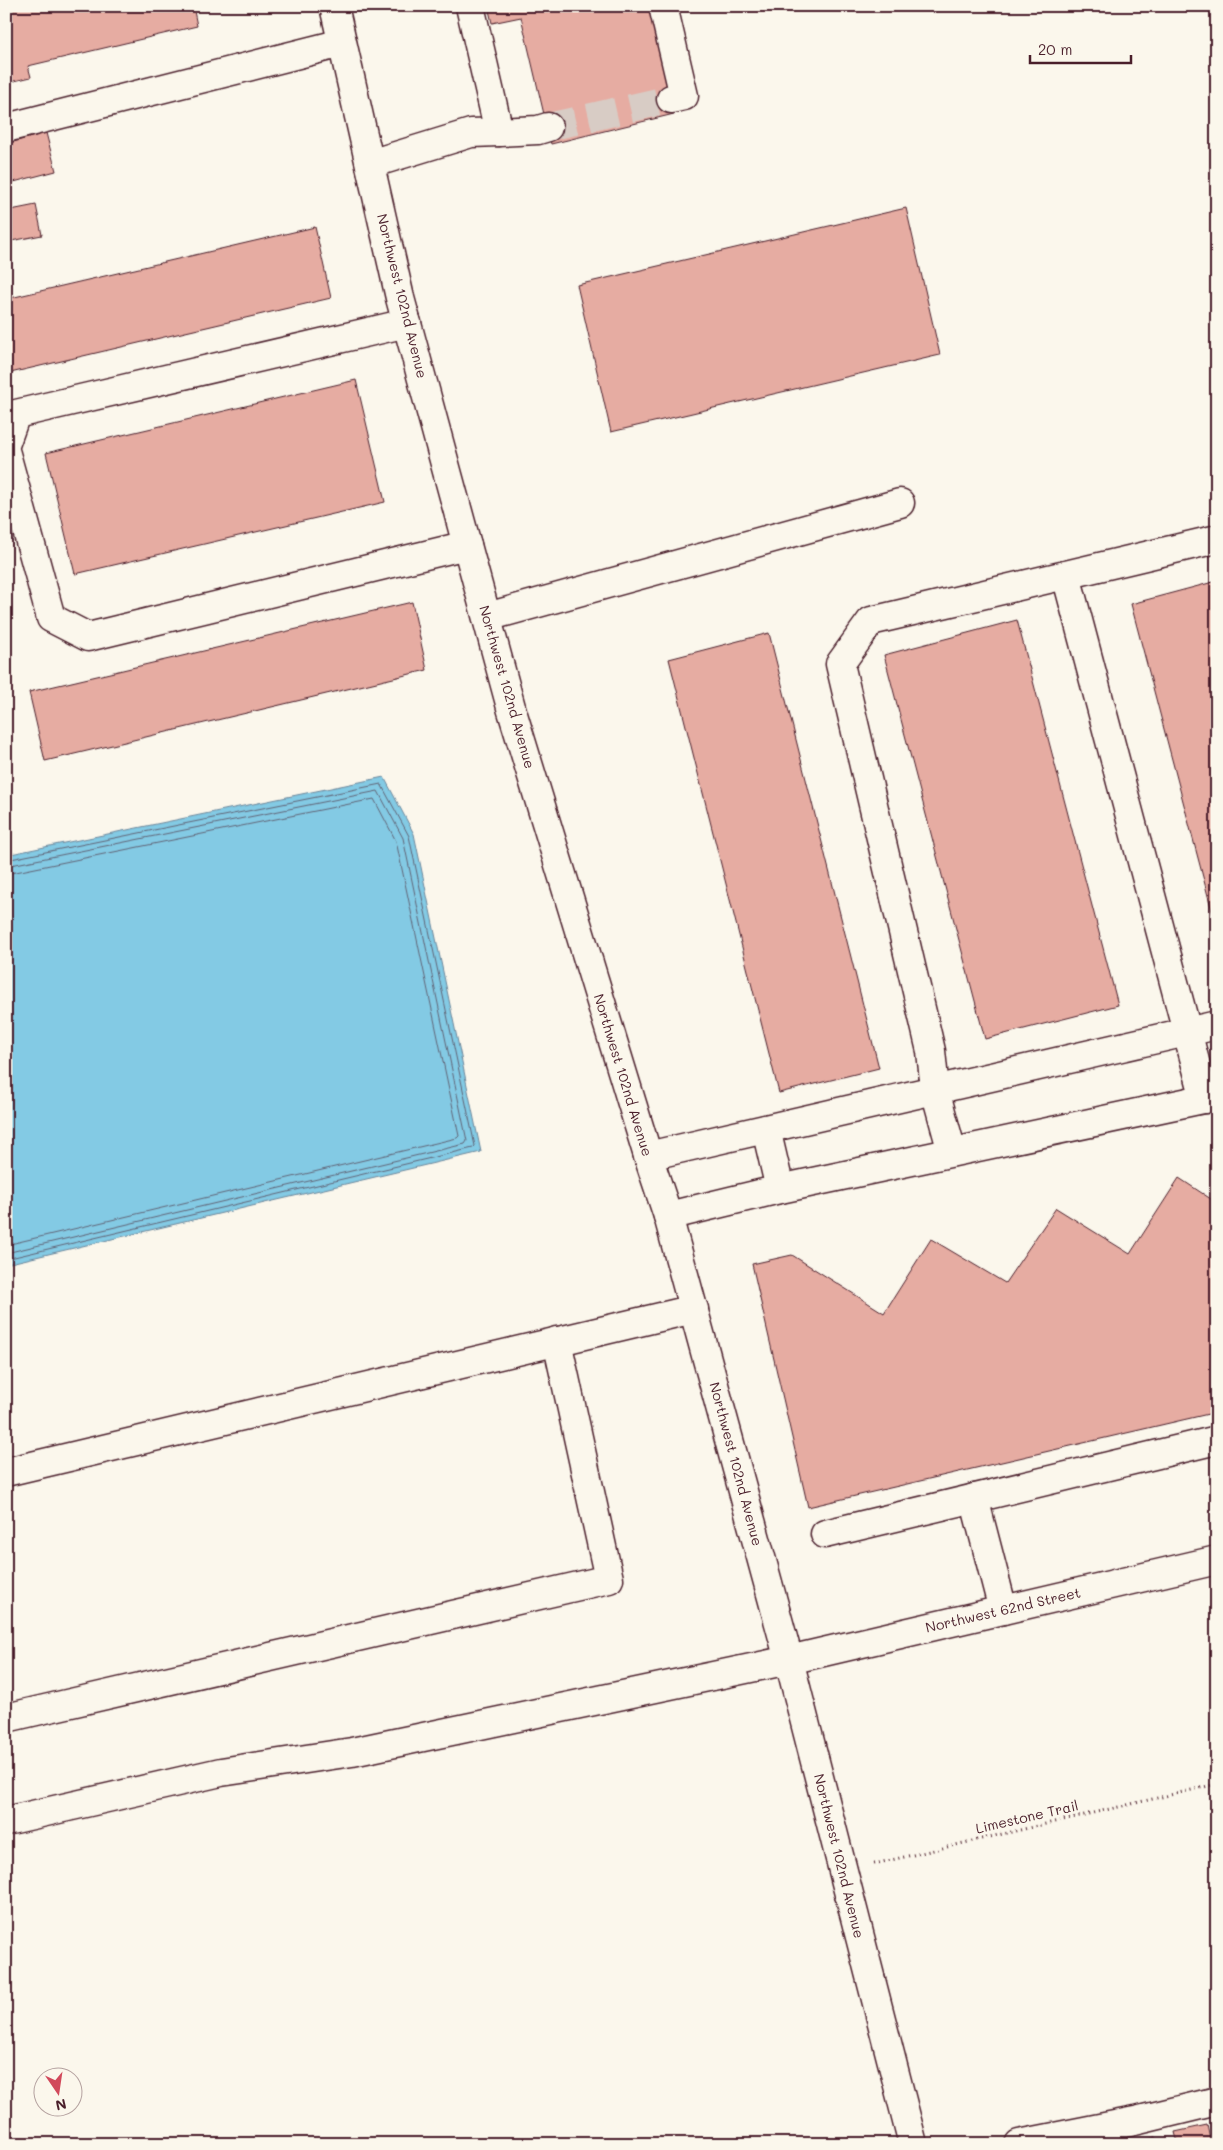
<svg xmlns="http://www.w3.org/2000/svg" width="1223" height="2150" viewBox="0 0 1223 2150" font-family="Mali,sans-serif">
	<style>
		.water { fill: #83cae4; stroke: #6c869a }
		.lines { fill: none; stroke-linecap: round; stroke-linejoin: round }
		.shore { stroke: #616375; stroke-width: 1 }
		.building { fill: #e6aca2; stroke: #4a1f2b }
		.minor-tunnel { stroke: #d8ccc5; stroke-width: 28; stroke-dasharray: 28 14; stroke-linecap: butt }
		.minor-casing { stroke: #4a1f2b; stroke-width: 31 }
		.path { stroke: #4a1f2b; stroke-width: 3; stroke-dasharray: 1 4; stroke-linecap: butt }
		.minor { stroke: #fbf7ec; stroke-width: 28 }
		.labels { text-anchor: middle; stroke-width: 5; stroke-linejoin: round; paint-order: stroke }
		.street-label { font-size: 14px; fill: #4a1f2b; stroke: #fbf7ec }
	</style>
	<rect width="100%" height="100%" fill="#fbf7ec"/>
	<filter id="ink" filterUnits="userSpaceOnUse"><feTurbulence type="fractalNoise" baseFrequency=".02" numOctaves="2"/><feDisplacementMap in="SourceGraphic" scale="10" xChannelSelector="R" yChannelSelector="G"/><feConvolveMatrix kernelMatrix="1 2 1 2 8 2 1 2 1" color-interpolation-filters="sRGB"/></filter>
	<g filter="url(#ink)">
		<polygon class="water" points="384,777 414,834 481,1152 6,1264 6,855"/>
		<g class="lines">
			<g class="shore">
				<polyline points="6,860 381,784 409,836 475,1146 473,1148 6,1259"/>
				<polyline points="6,866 378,791 403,838 467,1141 465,1144 6,1253"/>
				<polyline points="6,874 374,799 396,841 459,1136 457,1138 6,1245"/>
			</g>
		</g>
		<g class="building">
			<polygon points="6,6 193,6 197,26 28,66 31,77 6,83 6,48 9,47 6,37"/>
			<polygon points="488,6 648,6 674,114 551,144 521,17 492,23"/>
			<polygon points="46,133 56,171 6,184 6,144"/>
			<polygon points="36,205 42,235 6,242 6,211"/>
			<polygon points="906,208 940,355 611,432 577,285"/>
			<polygon points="315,227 331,298 6,374 6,299"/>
			<polygon points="356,380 385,502 75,574 46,453"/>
			<polygon points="1217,581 1217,930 1131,604"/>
			<polygon points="412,602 427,670 45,761 29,692"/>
			<polygon points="1017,620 1118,1005 985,1039 884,655"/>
			<polygon points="769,633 879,1068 779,1093 669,659"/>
			<polygon points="1179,1178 1217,1203 1217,1412 808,1507 752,1264 792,1255 884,1313 931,1239 1005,1283 1056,1208 1130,1254"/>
			<polygon points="1207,2125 1211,2144 1178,2144 1175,2132"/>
			<polygon points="1156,2137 1157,2144 1128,2144"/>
		</g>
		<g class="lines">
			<polyline class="minor-tunnel" points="548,127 671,99"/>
			<g class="minor-casing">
				<g id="minor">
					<polyline points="334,6 400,298 512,711 648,1156 668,1216 789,1660 913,2144"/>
					<polyline points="663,6 684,96 671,99"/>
					<polyline points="6,128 342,43"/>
					<polyline points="499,132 538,130 548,127"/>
					<polyline points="370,164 471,133 499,132 470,6"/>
					<polyline points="6,442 16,414 407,323"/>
					<polyline points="6,454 51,618 88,637 467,545"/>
					<polyline points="1066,575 1205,1099"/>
					<polyline points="487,617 900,503"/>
					<polyline points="766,1129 780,1189"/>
					<polyline points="952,1152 935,1090 931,1051 840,664 871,621 1217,539"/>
					<polyline points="648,1156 1217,1025"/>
					<polyline points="668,1216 780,1189 1217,1096"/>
					<polyline points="6,1472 694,1309"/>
					<polyline points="974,1498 1003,1610"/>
					<polyline points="825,1534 1217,1440"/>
					<polyline points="6,1718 609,1579 557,1341"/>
					<polyline points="6,1821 221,1772 352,1752 789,1660 1217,1560"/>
					<polyline points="1019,2144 1135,2121 1217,2101"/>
				</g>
			</g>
			<polyline class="path" points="874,1864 1217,1784"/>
			<use href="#minor" class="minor"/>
		</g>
	</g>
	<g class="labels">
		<g class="street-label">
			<text transform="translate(402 296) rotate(76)" y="5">Northwest 102nd Avenue</text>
			<text transform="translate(507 687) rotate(74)" y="5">Northwest 102nd Avenue</text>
			<text transform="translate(623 1075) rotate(73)" y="5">Northwest 102nd Avenue</text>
			<text transform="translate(736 1464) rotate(75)" y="5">Northwest 102nd Avenue</text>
			<text transform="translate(1003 1610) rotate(-13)" y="5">Northwest 62nd Street</text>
			<text transform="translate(1027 1817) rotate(-13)" y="5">Limestone Trail</text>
			<text transform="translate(839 1856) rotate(76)" y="5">Northwest 102nd Avenue</text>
		</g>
	</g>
	<rect width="1223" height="2150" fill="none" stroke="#fbf7ec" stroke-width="25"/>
	<rect x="12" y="12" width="1198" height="2125" fill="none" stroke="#4a1f2b" stroke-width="2" filter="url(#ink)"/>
	<g transform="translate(58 2092) rotate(167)"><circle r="24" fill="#fbf7ec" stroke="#b4a19f"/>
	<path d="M0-4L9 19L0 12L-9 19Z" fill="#d1495b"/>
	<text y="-8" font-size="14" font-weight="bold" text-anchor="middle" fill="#4a1f2b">N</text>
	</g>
	<path d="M1030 55v8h101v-8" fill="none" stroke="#4a1f2b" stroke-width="2.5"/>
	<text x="1038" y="55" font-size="15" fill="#4a1f2b" stroke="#fbf7ec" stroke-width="4" paint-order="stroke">20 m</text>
</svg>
